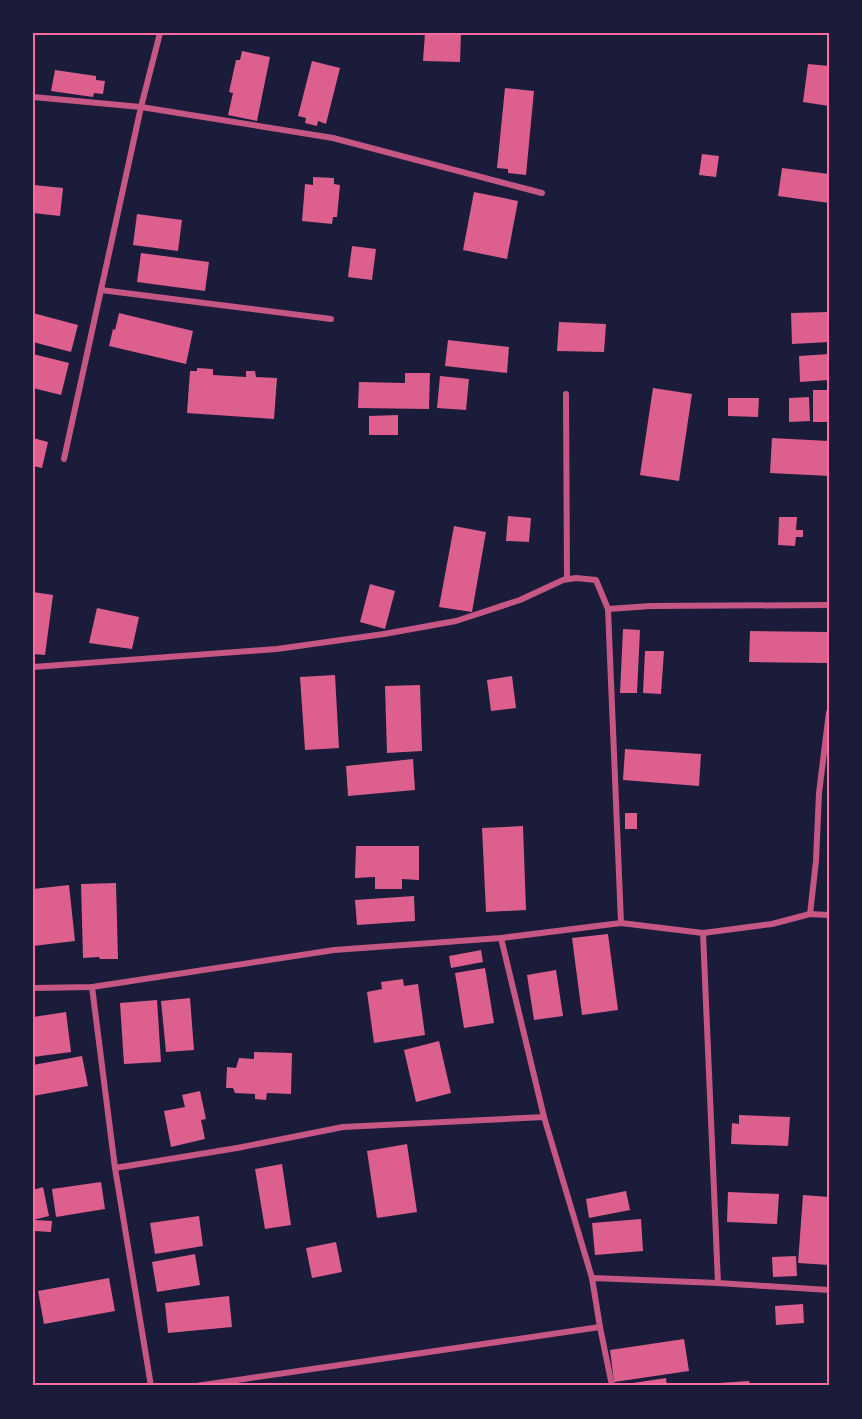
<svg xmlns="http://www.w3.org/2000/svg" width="862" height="1419" viewBox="0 0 862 1419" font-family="'Exo 2',sans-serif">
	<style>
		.building { fill: #dd5f8e }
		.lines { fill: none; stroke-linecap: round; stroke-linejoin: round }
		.minor { stroke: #c65784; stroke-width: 6 }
		.neatline { fill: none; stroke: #ff6b9d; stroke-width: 2 }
	</style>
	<rect width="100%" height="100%" fill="#1b1b3a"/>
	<g class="building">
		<polygon points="425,33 461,33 460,62 423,61"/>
		<polygon points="242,51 270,57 257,121 228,115 233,93 229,92 236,60 240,60"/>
		<polygon points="312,61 340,68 326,124 318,121 317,126 305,123 306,118 298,116"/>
		<polygon points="808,64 829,66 829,106 803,102"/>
		<polygon points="55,70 96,76 96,80 105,81 103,94 94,93 93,97 51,91"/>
		<polygon points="505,88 534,91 526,175 508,173 508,169 497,168"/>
		<polygon points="702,154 719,156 716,177 699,175"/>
		<polygon points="782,168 829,174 829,203 778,196"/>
		<polygon points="313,177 334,178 334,184 340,185 337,217 333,217 332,224 302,221 305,184 313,185"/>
		<polygon points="34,185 63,188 60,216 33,213"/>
		<polygon points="474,192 518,201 507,259 463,250"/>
		<polygon points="137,214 182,220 178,251 133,245"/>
		<polygon points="352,246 376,249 372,280 348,277"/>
		<polygon points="141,253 209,262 205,291 137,282"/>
		<polygon points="829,312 829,342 792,344 791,313"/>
		<polygon points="33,313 78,325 71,352 33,342"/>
		<polygon points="119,313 193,331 186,364 109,346 113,329 115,330"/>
		<polygon points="559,322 606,324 604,352 557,351"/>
		<polygon points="448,340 509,347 507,373 445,366"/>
		<polygon points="33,354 69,363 61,395 33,388"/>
		<polygon points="829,354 829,380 800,382 799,356"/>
		<polygon points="197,368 213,369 213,375 246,377 246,371 255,371 256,377 277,378 274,419 187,413 190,371 197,371"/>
		<polygon points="405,373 430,373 429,409 358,408 359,382 405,383"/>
		<polygon points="440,376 469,379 466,410 437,408"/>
		<polygon points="653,388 692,394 679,481 640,475"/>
		<rect x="813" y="390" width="16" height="32"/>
		<polygon points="809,397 810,421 789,422 789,398"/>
		<polygon points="728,398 759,398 758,417 728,416"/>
		<polygon points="398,415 398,435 369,435 369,416"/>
		<polygon points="33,438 48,442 42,468 33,466"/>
		<polygon points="772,438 829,441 829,476 770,473"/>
		<polygon points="508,516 531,518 529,542 506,541"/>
		<polygon points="779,517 797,517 796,530 803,530 803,537 796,537 795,546 778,545"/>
		<polygon points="454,526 486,532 472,612 439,607"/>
		<polygon points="370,584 395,591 385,629 360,622"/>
		<polygon points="33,592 53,595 45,655 33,654"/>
		<polygon points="97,608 139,617 132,649 89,643"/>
		<polygon points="623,629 640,630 637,693 620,693"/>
		<polygon points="750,631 829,632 829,663 749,662"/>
		<polygon points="645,651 664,651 661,694 643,693"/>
		<polygon points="335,675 339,748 305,750 300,677"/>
		<polygon points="512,676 516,708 491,711 487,680"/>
		<polygon points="420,685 422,751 387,753 385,686"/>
		<polygon points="625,749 701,754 699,786 623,780"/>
		<polygon points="413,759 415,790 348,796 346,766"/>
		<rect x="625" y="813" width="12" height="16"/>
		<polygon points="523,826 526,910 486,912 482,828"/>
		<polygon points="356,846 419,846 419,880 402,879 402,889 375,889 375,877 355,878"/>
		<polygon points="116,883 118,959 100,959 99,957 83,958 81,884"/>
		<polygon points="69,885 75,941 33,946 33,889"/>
		<polygon points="414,896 415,921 357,925 355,900"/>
		<polygon points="608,934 618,1010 582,1015 572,938"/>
		<polygon points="481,950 483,962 451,968 449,956"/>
		<polygon points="485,968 494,1023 464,1028 455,973"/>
		<polygon points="556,970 563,1016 534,1020 527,975"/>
		<polygon points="403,979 404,986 418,984 425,1035 374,1043 367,992 382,989 381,982"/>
		<polygon points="190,998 194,1050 166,1052 161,1001"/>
		<polygon points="157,1000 161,1062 124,1064 120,1003"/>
		<polygon points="66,1012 71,1052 33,1057 33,1017"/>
		<polygon points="439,1041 451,1093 416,1102 404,1050"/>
		<polygon points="254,1052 292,1053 291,1094 267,1093 266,1100 255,1099 255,1094 235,1093 233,1088 226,1088 227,1067 236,1068 239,1058 254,1059"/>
		<polygon points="82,1056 88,1086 33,1096 33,1065"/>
		<polygon points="200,1091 206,1119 201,1120 205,1139 171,1147 164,1111 185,1107 182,1095"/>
		<polygon points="739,1115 790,1117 788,1146 731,1144 732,1123 739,1124"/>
		<polygon points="407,1144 417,1212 377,1218 367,1151"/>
		<polygon points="282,1164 291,1225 265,1229 255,1169"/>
		<polygon points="101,1182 105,1209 56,1217 52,1189"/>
		<polygon points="43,1187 49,1216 33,1220 33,1190"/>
		<polygon points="626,1191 630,1210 589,1218 586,1199"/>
		<polygon points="728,1192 779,1194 777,1224 727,1222"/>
		<polygon points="803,1195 829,1197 829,1265 798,1263"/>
		<polygon points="199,1216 203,1246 155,1254 150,1223"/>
		<polygon points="641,1219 643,1251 595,1255 592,1223"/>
		<polygon points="35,1220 52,1221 51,1232 34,1231"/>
		<polygon points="336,1242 342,1272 312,1278 306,1248"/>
		<polygon points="195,1254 200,1285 157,1292 152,1262"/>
		<polygon points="796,1256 797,1276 773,1277 772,1257"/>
		<polygon points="109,1278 115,1311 44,1324 38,1291"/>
		<polygon points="229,1296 232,1327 168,1333 165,1303"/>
		<polygon points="803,1304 804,1323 776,1325 775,1306"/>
		<polygon points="684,1339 689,1371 614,1382 610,1350"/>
		<polygon points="666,1378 667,1386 620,1386 620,1385"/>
		<polygon points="749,1381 750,1386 719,1386 719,1383"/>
	</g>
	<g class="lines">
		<g class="minor">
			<polyline points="33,97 141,107 333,138 542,193"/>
			<polyline points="101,290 331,319"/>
			<polyline points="566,394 567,579"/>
			<polyline points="64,459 141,107 160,33"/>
			<polyline points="608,609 621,923"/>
			<polyline points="33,667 277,649 384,634 456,621 520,600 563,580 576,578 596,580 608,609 651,606 829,605"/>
			<polyline points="810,914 816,861 819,793 829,712"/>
			<polyline points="501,938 544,1117 592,1278 600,1327 612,1386"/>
			<polyline points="92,987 115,1168 151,1386"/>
			<polyline points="33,988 92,987 334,950 501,938 621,923 703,933 772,924 810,914 829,915"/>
			<polyline points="115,1168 237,1148 343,1127 544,1117"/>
			<polyline points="592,1278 718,1283 703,933"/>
			<polyline points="718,1283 829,1290"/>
			<polyline points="196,1386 600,1327"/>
		</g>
	</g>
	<rect width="862" height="1419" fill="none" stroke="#1b1b3a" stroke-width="69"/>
	<rect x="34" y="34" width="794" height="1350" class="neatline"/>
</svg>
